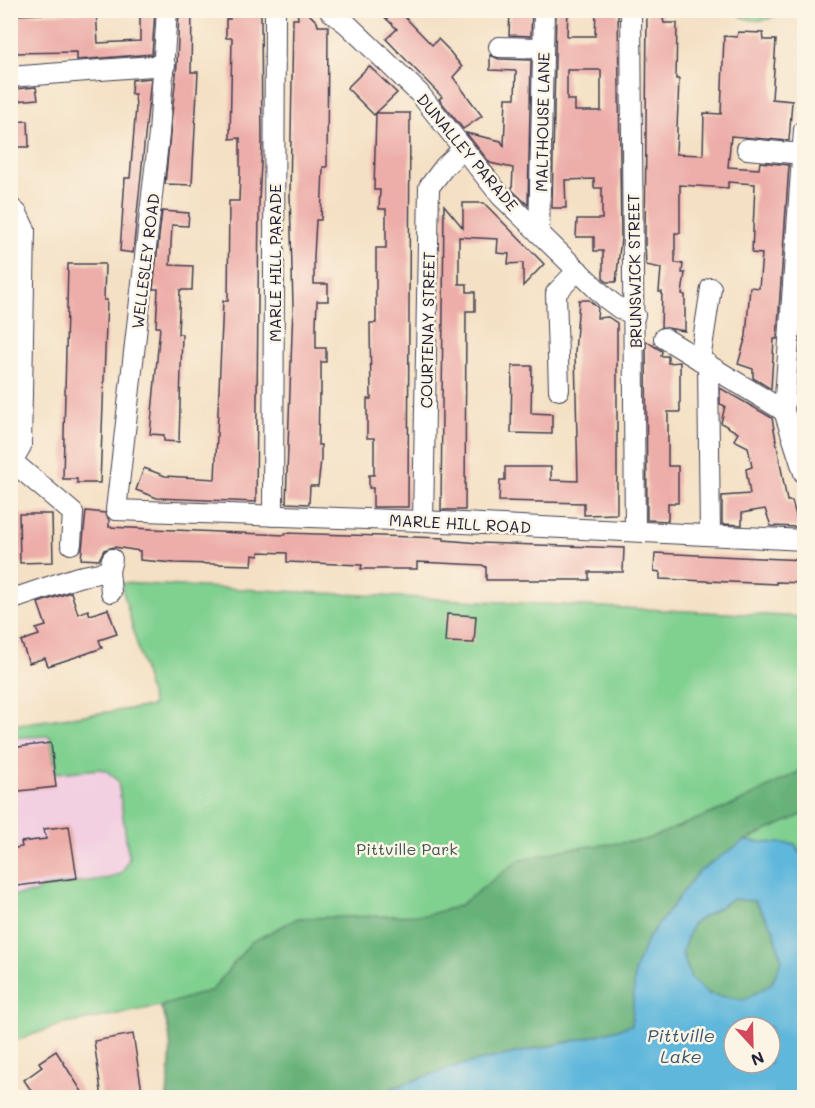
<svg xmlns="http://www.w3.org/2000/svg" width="815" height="1108" font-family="Mali,sans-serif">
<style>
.built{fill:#f2d0e2}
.green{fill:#80d090;stroke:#517966;stroke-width:1.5;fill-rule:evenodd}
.forest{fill:#68b27a;stroke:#456a5a;stroke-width:1.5}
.water{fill:#5fb7dc;stroke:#406c8c;stroke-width:1.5;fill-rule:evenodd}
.building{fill:#edada9;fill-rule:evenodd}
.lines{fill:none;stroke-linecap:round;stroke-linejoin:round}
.minor-casing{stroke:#423e50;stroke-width:22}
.minor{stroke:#fff;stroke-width:20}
.labels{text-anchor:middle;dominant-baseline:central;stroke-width:5;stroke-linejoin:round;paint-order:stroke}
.street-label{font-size:16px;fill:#22223b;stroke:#fcf5e5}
.park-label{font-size:16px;fill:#3e5654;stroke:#fcf5e5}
.water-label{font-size:18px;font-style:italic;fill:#375673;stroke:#fcf5e5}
</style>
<rect width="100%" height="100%" fill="#fcf5e5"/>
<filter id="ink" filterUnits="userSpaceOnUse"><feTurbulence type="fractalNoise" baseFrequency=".0167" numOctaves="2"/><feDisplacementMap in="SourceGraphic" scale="12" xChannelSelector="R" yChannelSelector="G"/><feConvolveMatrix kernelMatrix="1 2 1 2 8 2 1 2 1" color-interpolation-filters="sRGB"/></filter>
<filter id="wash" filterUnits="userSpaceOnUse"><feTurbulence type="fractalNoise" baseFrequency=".008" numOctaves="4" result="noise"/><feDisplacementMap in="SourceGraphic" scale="24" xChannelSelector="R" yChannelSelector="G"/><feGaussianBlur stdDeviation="1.35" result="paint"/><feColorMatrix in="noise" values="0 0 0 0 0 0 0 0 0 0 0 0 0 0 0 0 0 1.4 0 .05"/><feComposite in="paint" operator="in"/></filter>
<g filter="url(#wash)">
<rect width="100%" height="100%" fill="#f4e0c4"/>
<polygon class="built" points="153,706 161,1006 60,1025 11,1042 10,725"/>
<g class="green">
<path d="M733,11H779C769,25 745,22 733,11Z"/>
<polygon points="11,207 22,221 11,465"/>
<path d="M121,583L804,617V1097H167C170,1061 176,1041 160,1006L60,1025L11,1042L10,896L35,893L41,888L110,878L122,873L129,859L118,781L107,771L100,769L56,773L50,736L10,738L11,725L153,706ZM734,1027H770V1063H734Z"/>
</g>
<g class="forest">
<path d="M804,769V814L744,841L634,1011L632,1025L587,1038L455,1066L368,1097L167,1098C170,1061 176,1041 161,1006L212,990L251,942L298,918L427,915L459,906L518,861L567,849L645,840L735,804Z"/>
<polygon points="732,899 755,901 774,930 782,961 771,984 744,1000 708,994 691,978 682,953 692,924"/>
</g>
<path class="water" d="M744,841L795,844L804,859V1097H368L455,1066L587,1038L632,1025L635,969L648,938L698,872ZM732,899L755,901L774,930L782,961L771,984L744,1000L708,994L691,978L682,953L692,924ZM734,1027H770V1063H734Z"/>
<g id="blocks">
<g class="building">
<polygon points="80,10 96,10 98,43 140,41 140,12 155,11 152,54 77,60 77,52 10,53 10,15 81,13"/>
<polygon points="179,10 192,10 191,72 198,72 192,185 165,184 177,65"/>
<polygon points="230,10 261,10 262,146 259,201 256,502 157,498 136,490 144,468 165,476 215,479 223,301 228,301 229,201 239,201 240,173 240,138 230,139 232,38 226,38 226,19 230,19"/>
<polygon points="297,10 305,10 317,22 318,26 328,26 327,167 323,167 321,220 316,220 314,256 314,284 328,284 328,301 317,301 316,324 316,348 326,348 326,362 321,362 321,395 319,395 318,445 321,445 321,460 318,486 310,486 309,504 286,503 293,306 290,195 293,19 298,19"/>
<polygon points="377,10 398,10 432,45 438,39 447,48 462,67 453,77 482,116 463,129 439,99 442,97 386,39 397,29"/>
<polygon points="510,10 532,10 531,36 509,35"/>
<path d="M556,10H568L567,36H595L596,10H618L621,238L616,282H607L603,278V251H594V237H576L577,219H602V188H594V179L565,180L566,208H552ZM567,70H601V111H575V100H567Z"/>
<polygon points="647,10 661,10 664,23 677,23 676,79 679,79 676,154 703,155 704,113 721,114 724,36 737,37 738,32 763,33 764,40 776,40 772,99 792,101 789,141 731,136 728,167 759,169 760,162 789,165 777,339 774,339 771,389 753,378 753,369 738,364 746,336 750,287 759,288 762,254 752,253 755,184 728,182 728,188 680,185 680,233 675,233 675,263 683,264 682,273 685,273 682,294 685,295 685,331 661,327 662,292 659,292 661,268 646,265 645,242"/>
<polygon points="490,55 499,59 531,60 528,205 512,190 513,168 490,163 466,133 501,141 504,146 506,98 515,98 516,71 490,70"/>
<polygon points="369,66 397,93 376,113 410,113 408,507 373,507 373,488 369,488 369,475 374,475 374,438 367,438 367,399 371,399 370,323 376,323 376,248 386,248 386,209 379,209 380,190 374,190 376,113 374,115 347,88"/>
<polygon points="151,78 133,253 120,251 125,178 130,178 136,107 135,94 131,94 132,80"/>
<polygon points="36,87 38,99 17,101 16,89"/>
<polygon points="28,121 29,147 10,147 10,122"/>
<polygon points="463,203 484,203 544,264 523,286 523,263 508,264 509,254 497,253 498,239 459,237 459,284 467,284 467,292 475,292 475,311 466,311 465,510 441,510 444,205 463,228"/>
<polygon points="162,211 189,213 188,226 172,225 170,265 193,266 192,290 180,290 178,334 182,334 179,442 164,441 164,435 150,434 160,327 156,327 158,289 153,289"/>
<polygon points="68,264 105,264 104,300 107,300 100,483 77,483 77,479 63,479"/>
<polygon points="804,292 804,341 801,341"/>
<polygon points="579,300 589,300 598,308 597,318 608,317 617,323 617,514 584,515 584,503 499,501 500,480 505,480 505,467 551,467 551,480 578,481 575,353"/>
<polygon points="646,341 662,351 661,356 668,356 668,363 680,362 680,412 668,412 668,466 678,466 678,503 668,503 668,521 647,520"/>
<polygon points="512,366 532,366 531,413 552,414 552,434 511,433"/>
<polygon points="720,388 772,418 787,501 792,501 799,527 771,526 765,509 742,513 742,525 722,524 722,496 750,494 746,469 752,467 748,447 734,440 738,433 721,423 725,406 720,404"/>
<polygon points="86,511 105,513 109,520 109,527 285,535 285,533 444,538 444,540 479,543 624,548 623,572 589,572 589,580 486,580 486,567 482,565 417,562 417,569 361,569 362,565 287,562 287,553 259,552 259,556 253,555 252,565 175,563 140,560 140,551 114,547 104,550 99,560 81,559"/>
<polygon points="19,514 52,514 53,562 20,563"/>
<polygon points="655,553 804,560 804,583 776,582 776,584 660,579 660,572 654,571"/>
<polygon points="71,592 78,614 88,610 90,615 108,609 117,634 99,640 102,648 85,654 48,666 45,658 29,663 21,641 39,635 36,629 46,626 38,603"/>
<polygon points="447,614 476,616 474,643 445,642"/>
<polygon points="51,743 56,787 10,792 10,748"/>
<polygon points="69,826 77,878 10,887 10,849 22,847 21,842 46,839 44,829"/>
<polygon points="133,1034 143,1098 102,1098 94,1041"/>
<polygon points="56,1051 86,1098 36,1098 24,1080 42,1067 39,1062"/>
</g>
</g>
</g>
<g filter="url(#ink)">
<use href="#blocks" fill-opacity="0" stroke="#423e50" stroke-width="1.5"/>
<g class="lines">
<defs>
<g id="minor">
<polyline points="167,10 159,134 116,510 423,521 804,540"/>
<polyline points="329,10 347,24 419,93 501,196 607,299 619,308 635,315"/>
<polyline points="631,10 635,531"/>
<polyline points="499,47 543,48"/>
<polyline points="10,77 165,65"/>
<polyline points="804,130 784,411 804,473"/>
<polyline points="747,149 803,154"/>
<polyline points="10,207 17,213 25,230 21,446 10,465"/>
<polyline points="539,233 544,10"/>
<polyline points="664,338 784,411"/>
<polyline points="700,360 711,288"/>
<polyline points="708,364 710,535"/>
<polyline points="559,390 556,293 578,270"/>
<polyline points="14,463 73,513 71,544"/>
<polyline points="273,516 275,10"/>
<polyline points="423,521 429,187 445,166 462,150"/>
<polyline points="111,592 109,571 112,559"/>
<polyline points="10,600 78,577 109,571"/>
</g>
</defs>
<use href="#minor" class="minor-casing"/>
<use href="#minor" class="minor"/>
</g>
</g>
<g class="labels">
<g class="street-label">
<text transform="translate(542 122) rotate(-89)">MALTHOUSE LANE</text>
<text transform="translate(468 152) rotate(50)">DUNALLEY PARADE</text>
<text transform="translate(145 261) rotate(-83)">WELLESLEY ROAD</text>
<text transform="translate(274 263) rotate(-90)">MARLE HILL PARADE</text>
<text transform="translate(634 271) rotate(-91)">BRUNSWICK STREET</text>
<text transform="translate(427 330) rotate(-89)">COURTENAY STREET</text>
<text transform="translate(460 523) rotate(3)">MARLE HILL ROAD</text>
</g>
<g class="park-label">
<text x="407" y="848">Pittville Park</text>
</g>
<g class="water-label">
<text x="681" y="1035">Pittville<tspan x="681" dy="21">Lake</tspan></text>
</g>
</g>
<rect width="815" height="1108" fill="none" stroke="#fcf5e5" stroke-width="36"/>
<g transform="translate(752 1045) rotate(158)"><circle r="28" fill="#fcf5e5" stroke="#a5a1a1" stroke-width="1.5"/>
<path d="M0-4.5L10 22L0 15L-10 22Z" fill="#d1495b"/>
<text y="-9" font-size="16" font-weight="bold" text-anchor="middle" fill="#22223b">N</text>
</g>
</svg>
